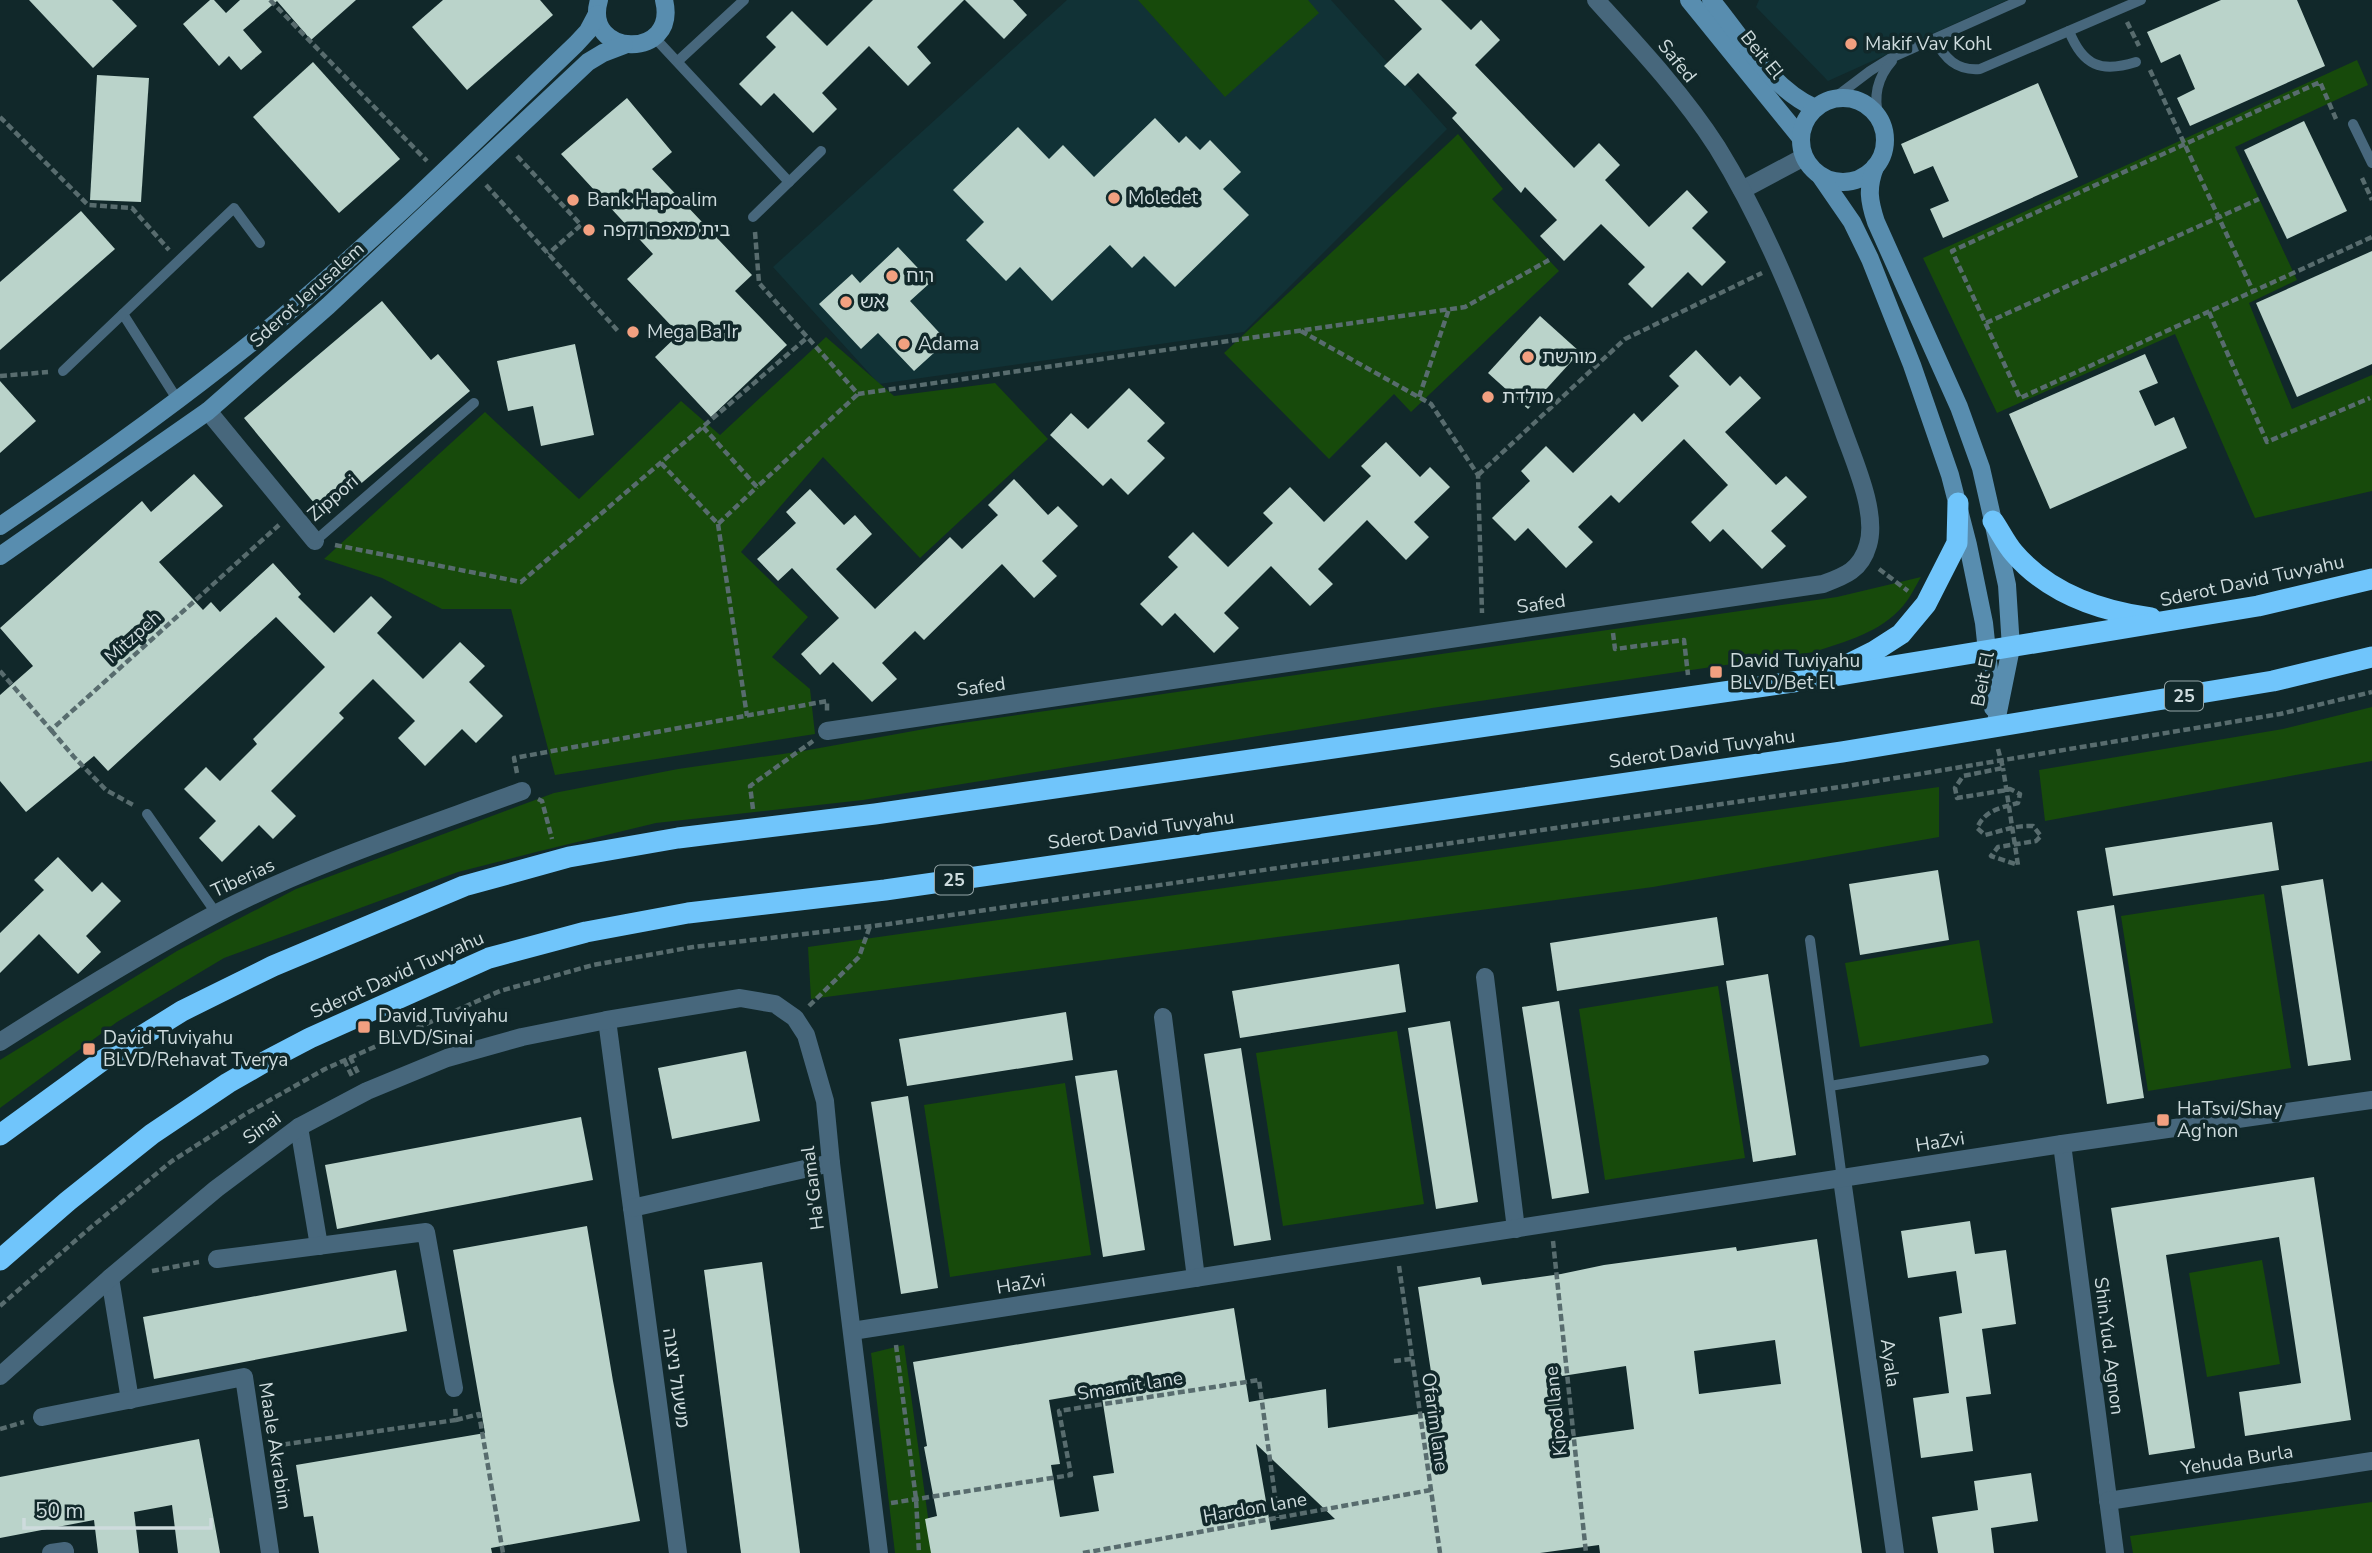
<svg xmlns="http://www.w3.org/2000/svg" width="2372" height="1553" font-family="'Nunito Sans','Noto Sans Hebrew',sans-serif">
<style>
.built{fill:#113236}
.green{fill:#174a0b}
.building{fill:#bad3ca;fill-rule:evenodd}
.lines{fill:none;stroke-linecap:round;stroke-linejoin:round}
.path{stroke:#586c6e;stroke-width:4.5;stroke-dasharray:7 3.5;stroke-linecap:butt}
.lane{stroke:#47677c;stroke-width:10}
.street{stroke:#47677c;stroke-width:18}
.secondary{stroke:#588daf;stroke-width:18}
.highway{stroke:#70c5fb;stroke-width:21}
.poi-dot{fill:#f2a080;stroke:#11282a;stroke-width:2.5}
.labels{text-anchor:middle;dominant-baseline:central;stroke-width:7;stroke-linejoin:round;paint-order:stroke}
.shield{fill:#11282a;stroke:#95a5a7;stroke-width:2}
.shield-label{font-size:18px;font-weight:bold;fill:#cedbdd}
.poi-label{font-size:19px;fill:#cedbdd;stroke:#11282a;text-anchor:start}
.street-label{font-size:19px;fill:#cedbdd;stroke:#11282a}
</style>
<rect width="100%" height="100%" fill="#11282a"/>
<g class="built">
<polygon points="1067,0 1331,0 1447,129 1244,332 879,384 773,267"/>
<polygon points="1759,0 2007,0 1828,81 1756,7"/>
</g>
<g class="green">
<polygon points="1138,0 1308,0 1319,13 1225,97"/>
<polygon points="2357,60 2368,85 2235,147 2297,280 2249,303 2292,409 2372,375 2372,491 2255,518 2175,334 1997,413 1923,258"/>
<polygon points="1458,134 1503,189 1492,199 1559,271 1411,412 1394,394 1329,459 1224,353"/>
<polygon points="826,337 894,396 995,383 1048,439 920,558 823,457 741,552 808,617 772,657 810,689 815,734 555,775 511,609 442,609 382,578 324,559 485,412 579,499 681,401 720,435"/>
<path d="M1921,577C1915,587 1910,598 1903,606C1880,633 1846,641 1814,652L1432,708L863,800L656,823L540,851L458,872L224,958L117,1022L0,1108V1060L177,951L296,889L554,793L678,769L803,751L941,726L1837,597Z"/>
<polygon points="2372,707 2372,761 2045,821 2039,770 2283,729"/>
<polygon points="1939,787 1939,837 1653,887 811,999 808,947"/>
<polygon points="2264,894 2291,1068 2148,1091 2121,916"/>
<polygon points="1979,940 1993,1023 1860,1047 1845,963"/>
<polygon points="1718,986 1745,1158 1605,1180 1579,1009"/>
<polygon points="1397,1031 1424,1204 1283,1226 1256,1053"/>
<polygon points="1065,1083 1091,1255 950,1277 924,1105"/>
<polygon points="2262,1260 2280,1364 2207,1377 2189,1273"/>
<polygon points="904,1345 933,1553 895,1553 871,1353"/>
<polygon points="2372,1502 2372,1553 2133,1553 2130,1536"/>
</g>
<g class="building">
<polygon points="29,0 112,0 137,26 93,68"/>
<polygon points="210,0 214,0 226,13 240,0 356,0 311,40 277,1 243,30 262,52 241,70 229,56 219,66 183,24"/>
<polygon points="443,0 540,0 553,15 467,90 412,27"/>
<polygon points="873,0 964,0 917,47 931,63 908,86 869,46 822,93 837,109 813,133 774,93 761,106 739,84 776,47 766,37 792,11 827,46"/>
<polygon points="965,0 1013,0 1027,15 1004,39"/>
<polygon points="1394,0 1441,0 1471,30 1481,20 1500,40 1475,65 1574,168 1599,143 1620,165 1605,180 1649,227 1687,190 1708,212 1692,228 1726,262 1702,286 1688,272 1652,308 1628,284 1645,267 1601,224 1564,261 1540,236 1557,220 1525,187 1521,193 1452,118 1457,113 1418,73 1405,86 1384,66 1422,29"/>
<polygon points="2221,0 2297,0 2325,66 2190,126 2177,98 2195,89 2180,54 2161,63 2147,32"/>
<polygon points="313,62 400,159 339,213 253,117"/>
<polygon points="97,75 149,78 141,202 90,200"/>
<polygon points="2038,83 2078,177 1943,238 1930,209 1949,201 1933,166 1914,174 1901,144"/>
<polygon points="627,98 672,152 652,169 752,275 735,291 787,345 711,417 655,357 679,334 627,279 653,254 561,154"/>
<polygon points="1155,118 1179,143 1186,136 1200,150 1210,140 1241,172 1223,189 1249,215 1175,287 1144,256 1132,268 1110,245 1052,301 1020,267 1006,281 966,240 984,222 953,190 1018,127 1049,159 1063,145 1094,177"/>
<polygon points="2304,121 2347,211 2287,239 2244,150"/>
<polygon points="81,211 115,249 0,350 0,282"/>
<polygon points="898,247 931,282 910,301 947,341 914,371 878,333 861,349 819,304 852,274 860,283"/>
<polygon points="2372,251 2372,364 2297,397 2256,303"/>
<polygon points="382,301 431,360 438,354 470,391 324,515 244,418"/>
<polygon points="1540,316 1580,352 1528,409 1488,373"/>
<polygon points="575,344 594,435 541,446 533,406 508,411 497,361"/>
<polygon points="1696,350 1730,386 1740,376 1761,398 1725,432 1776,485 1786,476 1807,497 1771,531 1786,546 1762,569 1723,529 1710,542 1691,522 1728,485 1684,439 1619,503 1611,495 1578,527 1593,542 1566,568 1528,528 1515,541 1492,518 1530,481 1521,471 1546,446 1573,473 1634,413 1642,422 1679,386 1669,376"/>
<polygon points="2145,354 2158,383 2139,391 2155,426 2174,417 2187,448 2050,509 2009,414"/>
<polygon points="0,381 36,421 0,453"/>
<polygon points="1129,388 1165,423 1147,441 1165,458 1128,495 1111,478 1103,486 1050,435 1071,413 1088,429"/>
<polygon points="1386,442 1420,477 1430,467 1450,487 1414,522 1429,537 1406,560 1367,520 1318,569 1333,584 1310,606 1271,566 1224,613 1239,628 1214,653 1175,613 1162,626 1140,604 1178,567 1168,557 1193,532 1228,567 1273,523 1263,513 1290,487 1324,522 1371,476 1361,466"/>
<polygon points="194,474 223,506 159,562 203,610 211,602 220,612 273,563 301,594 298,597 334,633 371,596 392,617 377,633 423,679 460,642 485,666 469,682 503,716 476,743 462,729 425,766 398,738 415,721 373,679 339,713 344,718 271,791 296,816 273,839 259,825 222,862 199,838 216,821 184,789 206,767 220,781 257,744 253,739 325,667 276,617 108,771 94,756 26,812 0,781 0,695 33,666 0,628 142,501 151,512"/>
<polygon points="1014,479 1048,515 1058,506 1078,526 1042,561 1057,576 1034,598 1002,564 924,640 915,631 882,663 897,679 872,702 833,662 820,675 801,654 839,618 792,568 778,581 757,559 796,523 786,512 810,489 844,525 855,515 872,534 836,569 875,609 950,537 962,549 998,515 988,505"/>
<polygon points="2272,822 2279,870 2113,896 2105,848"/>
<polygon points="58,857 92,892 102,882 121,901 86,936 101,952 78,974 39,934 0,973 0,933 44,890 34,880"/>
<polygon points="1938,870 1949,940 1860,955 1849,884"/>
<polygon points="2323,879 2351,1060 2308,1066 2281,886"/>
<polygon points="2114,905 2144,1098 2107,1104 2077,911"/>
<polygon points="1717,917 1724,965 1557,991 1550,943"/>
<polygon points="1399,964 1406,1012 1240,1038 1232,991"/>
<polygon points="1768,974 1796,1155 1753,1162 1726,981"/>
<polygon points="1559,1001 1589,1193 1552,1199 1522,1007"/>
<polygon points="1066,1012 1073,1060 907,1086 899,1039"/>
<polygon points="1450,1021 1478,1202 1436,1209 1408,1028"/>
<polygon points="1241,1048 1271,1240 1234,1246 1204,1054"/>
<polygon points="746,1051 760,1121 672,1139 658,1068"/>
<polygon points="1117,1070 1145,1250 1103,1257 1075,1076"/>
<polygon points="908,1096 938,1288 901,1294 871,1102"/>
<polygon points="581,1117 593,1180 337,1229 325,1165"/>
<polygon points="2314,1177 2351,1420 2245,1436 2239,1392 2301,1383 2279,1237 2166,1255 2195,1448 2149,1455 2111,1208"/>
<polygon points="1970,1221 1975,1254 2006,1250 2016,1324 1982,1329 1991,1394 1966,1397 1973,1451 1921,1458 1913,1398 1949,1393 1939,1317 1962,1313 1956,1271 1908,1278 1901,1231"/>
<polygon points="587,1226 613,1381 640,1521 491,1548 492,1553 319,1553 313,1516 304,1517 296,1465 485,1433 453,1250"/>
<path d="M1817,1239L1862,1553H1600L1599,1545L1540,1553H931L925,1519L937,1516L924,1447L927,1446L913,1362L1234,1308L1249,1402L1326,1389L1328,1428L1437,1411L1418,1287L1480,1277L1482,1285L1561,1274L1604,1265L1736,1247L1737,1251ZM1775,1340L1781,1384L1699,1394L1694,1351ZM1626,1366L1634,1429L1564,1439L1556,1377ZM1101,1391L1114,1473L1093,1476L1099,1511L1060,1517L1051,1465L1060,1464L1049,1400ZM1256,1444L1335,1519L1271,1530Z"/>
<polygon points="762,1262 800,1553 741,1553 704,1270"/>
<polygon points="396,1270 407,1331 154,1379 143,1317"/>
<polygon points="199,1439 220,1553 178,1553 172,1505 134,1512 139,1553 98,1553 94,1520 0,1538 0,1477"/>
<polygon points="2031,1473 2038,1521 1991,1528 1994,1553 1938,1553 1932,1517 1978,1510 1974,1481"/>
</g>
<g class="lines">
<g class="path">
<polyline points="270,0 427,161"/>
<polyline points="2127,22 2139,46"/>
<polyline points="2150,70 2253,291"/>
<polyline points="0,117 88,205 132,208 169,250"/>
<polyline points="2336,119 2320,82 1952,251 2020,398 2372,237"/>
<polyline points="517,156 581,225 548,254"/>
<polyline points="2362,178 2372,200"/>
<polyline points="486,185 618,331"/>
<polyline points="755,232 759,283 858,394 1465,307 1549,260"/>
<polyline points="2209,312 2267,442 2370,398"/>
<polyline points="1986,323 2259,199"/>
<polyline points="1301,331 1431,404 1478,475 1482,613"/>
<polyline points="0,376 48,372"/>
<polyline points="1419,397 1449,309"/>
<polyline points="703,427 757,487 858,394"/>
<polyline points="661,463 718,524 757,487"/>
<polyline points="1478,475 1625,339 1762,273"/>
<polyline points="718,524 747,716"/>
<polyline points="335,545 521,582 808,337"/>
<polyline points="1879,569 1908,591"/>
<polyline points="1613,633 1615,649 1684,640 1688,675"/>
<polyline points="0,671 51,730 279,525"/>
<polyline points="51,730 74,757 106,790 135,806"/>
<path d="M1998,749L2003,768L1963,776L1955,788L1957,798L2007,790L2010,789L2020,794L2018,803C2000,808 1985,810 1977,828L1985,835C2001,831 2016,825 2033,826L2041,836L2036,841L1998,847L1991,856L2018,865C2013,833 2008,800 2003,768"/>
<polyline points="517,773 514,758 827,701 827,712"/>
<polyline points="538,799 542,801 552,839"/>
<polyline points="753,809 750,786 813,741"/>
<polyline points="809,1006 859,957 870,926"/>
<polyline points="350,1057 359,1075"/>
<polyline points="344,1060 352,1076 350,1077"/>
<polyline points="1553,1241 1586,1553"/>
<polyline points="1399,1266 1440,1553"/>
<polyline points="152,1271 199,1262"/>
<polyline points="0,1306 90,1228 172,1161 247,1113 325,1069 500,991 593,965 693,947 889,924 1847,786 2280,714 2372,692"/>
<polyline points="896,1345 916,1499 919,1553"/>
<polyline points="1394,1361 1412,1359"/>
<polyline points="456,1420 479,1414 503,1553"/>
<polyline points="0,1429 24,1422"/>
<polyline points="273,1446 456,1420 455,1406"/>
<polyline points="891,1503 1071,1475 1059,1411 1259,1380 1278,1518"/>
<polyline points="1083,1553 1431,1490"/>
</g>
<g class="lane">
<path d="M2069,31C2083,66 2101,73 2136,62"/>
<polyline points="654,37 789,182"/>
<path d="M1934,39C1945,58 1956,71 1980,69L2141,0"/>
<polyline points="678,61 744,0"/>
<polyline points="1833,99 1870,71 1891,58 2021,0"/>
<path d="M1879,118C1873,97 1877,78 1892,61"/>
<polyline points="2353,124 2372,163"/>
<polyline points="753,217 821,151"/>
<polyline points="123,314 177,399"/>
<polyline points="63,371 234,208 260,243"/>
<polyline points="315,541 474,403"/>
<polyline points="147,814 216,913"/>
<polyline points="1810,940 1842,1179"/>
<polyline points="1830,1086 1984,1060"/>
</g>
<g class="street">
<polyline points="1742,190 1804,157"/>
<polyline points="208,411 315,541"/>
<path d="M827,731L1823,584C1845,576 1861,570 1868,545C1878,512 1853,459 1842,427C1807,332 1771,234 1717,147C1683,94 1638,46 1596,0"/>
<polyline points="1485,977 1516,1229"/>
<polyline points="1163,1017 1196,1278"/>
<polyline points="607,1020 678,1553"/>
<path d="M0,1042C70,997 142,953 215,914C313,863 419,829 522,791"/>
<polyline points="299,1127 319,1246"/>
<polyline points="2062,1144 2115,1553"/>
<polyline points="1842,1179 1895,1553"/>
<polyline points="632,1208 831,1163"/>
<polyline points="217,1259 426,1232 454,1388"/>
<polyline points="110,1278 130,1400"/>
<polyline points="852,1331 2062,1144 2372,1100"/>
<polyline points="0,1376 110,1278 216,1189 299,1127 367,1091 447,1058 522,1037 607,1020 740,998 775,1004 795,1018 806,1035 825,1101 831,1163 879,1553"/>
<polyline points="42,1417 244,1377 270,1553"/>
<polyline points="2108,1501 2372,1461"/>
<polyline points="51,1553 65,1551 65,1553"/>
</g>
<g class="secondary">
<path d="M599,0C582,57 679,61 664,0"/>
<polyline points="1689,0 1801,138"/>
<path d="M1711,0C1743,38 1769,87 1815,108"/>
<circle cx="1843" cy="140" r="42"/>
<path d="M1875,167C1867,188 1869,201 1876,222L1959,407L1981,468L1993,521L2007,585L2011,648L1995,727"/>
<polyline points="1821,177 1852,222 1870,259 1912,365 1950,475 1968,545 1984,623 1993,708"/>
<path d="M0,526C89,466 177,403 261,335C371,245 473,143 576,44L588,31L597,14"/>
<polyline points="0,556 208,411 328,306 588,62 603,53 624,45"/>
</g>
<g class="highway">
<path d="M1993,521C2000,531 2006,544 2014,553C2049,594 2100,611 2151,618"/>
<polyline points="1843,667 1873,652 1901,634 1926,604 1957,543 1958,503"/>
<polyline points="0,1135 103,1060 182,1011 273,966 464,886 569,857 678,838 875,814 1821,678 2258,606 2372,579"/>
<polyline points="0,1260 68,1201 152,1134 228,1083 268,1060 310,1038 489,958 586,932 688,913 885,890 1842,752 2273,681 2372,657"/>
</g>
</g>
<g class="poi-dot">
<circle cx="1851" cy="44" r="7"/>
<circle cx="1114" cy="198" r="7"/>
<circle cx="573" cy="200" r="7"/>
<circle cx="589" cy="230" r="7"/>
<circle cx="892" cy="276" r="7"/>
<circle cx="846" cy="302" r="7"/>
<circle cx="633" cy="332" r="7"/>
<circle cx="904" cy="344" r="7"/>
<circle cx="1528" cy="357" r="7"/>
<circle cx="1488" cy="397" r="7"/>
<rect x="1709" y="665" width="14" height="14" rx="3.5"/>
<rect x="357" y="1020" width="14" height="14" rx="3.5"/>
<rect x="82" y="1042" width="14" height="14" rx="3.5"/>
<rect x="2156" y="1113" width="14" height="14" rx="3.5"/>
</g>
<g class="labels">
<g class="shield">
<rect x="2165" y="681.5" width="38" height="29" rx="5"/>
<rect x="935" y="865.5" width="38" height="29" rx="5"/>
</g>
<g class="shield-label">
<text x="2184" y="696">25</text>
<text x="954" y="880">25</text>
</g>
<g class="poi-label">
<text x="1865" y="44">Makif Vav Kohl</text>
<text x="1128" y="198">Moledet</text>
<text x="587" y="200">Bank Hapoalim</text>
<text x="603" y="230">בית מאפה וקפה</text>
<text x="906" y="276">רוח</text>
<text x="860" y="302">אש</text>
<text x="647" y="332">Mega Ba'Ir</text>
<text x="918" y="344">Adama</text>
<text x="1542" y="357">מורשת</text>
<text x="1502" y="397">מולדת</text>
<text x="1730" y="661">David Tuviyahu<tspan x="1730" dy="22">BLVD/Bet El</tspan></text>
<text x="378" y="1016">David Tuviyahu<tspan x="378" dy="22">BLVD/Sinai</tspan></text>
<text x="103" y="1038">David Tuviyahu<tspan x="103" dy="22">BLVD/Rehavat Tverya</tspan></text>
<text x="2177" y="1109">HaTsvi/Shay<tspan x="2177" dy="22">Ag'non</tspan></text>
</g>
<g class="street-label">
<text transform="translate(1762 55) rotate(51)">Beit El</text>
<text transform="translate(1677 61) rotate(51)">Safed</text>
<text transform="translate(307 295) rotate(-42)">Sderot Jerusalem</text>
<text transform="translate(333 498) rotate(-41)">Zippori</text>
<text transform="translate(2252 581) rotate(-12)">Sderot David Tuvyahu</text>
<text transform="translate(1541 604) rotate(-8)">Safed</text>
<text transform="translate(133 637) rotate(-42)">Mitzpeh</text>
<text transform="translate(1983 679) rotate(-79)">Beit El</text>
<text transform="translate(981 687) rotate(-8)">Safed</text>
<text transform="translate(1702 749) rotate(-8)">Sderot David Tuvyahu</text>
<text transform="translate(1141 830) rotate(-8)">Sderot David Tuvyahu</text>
<text transform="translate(243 878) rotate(-25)">Tiberias</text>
<text transform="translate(397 975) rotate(-24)">Sderot David Tuvyahu</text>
<text transform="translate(262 1128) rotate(-36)">Sinai</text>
<text transform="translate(1940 1142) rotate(-9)">HaZvi</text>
<text transform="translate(813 1188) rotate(-97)">Ha'Gamal</text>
<text transform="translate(1021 1284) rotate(-9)">HaZvi</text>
<text transform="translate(2109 1346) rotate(83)">Shin.Yud. Agnon</text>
<text transform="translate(1890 1363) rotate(82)">Ayala</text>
<text transform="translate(676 1378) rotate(82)">משעול ניצנה</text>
<text transform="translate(1130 1386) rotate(-9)">Smamit lane</text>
<text transform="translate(1556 1411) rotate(-96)">Kipod lane</text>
<text transform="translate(1435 1422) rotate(82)">Ofarim lane</text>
<text transform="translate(275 1446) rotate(81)">Maale Akrabim</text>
<text transform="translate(2237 1460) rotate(-9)">Yehuda Burla</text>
<text transform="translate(1255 1508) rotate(-10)">Hardon lane</text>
</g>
</g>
<path d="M24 1518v10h187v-10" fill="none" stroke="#cedbdd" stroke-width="3.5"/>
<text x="35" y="1518" font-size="21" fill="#cedbdd" stroke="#11282a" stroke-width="5" paint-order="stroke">50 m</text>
</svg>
